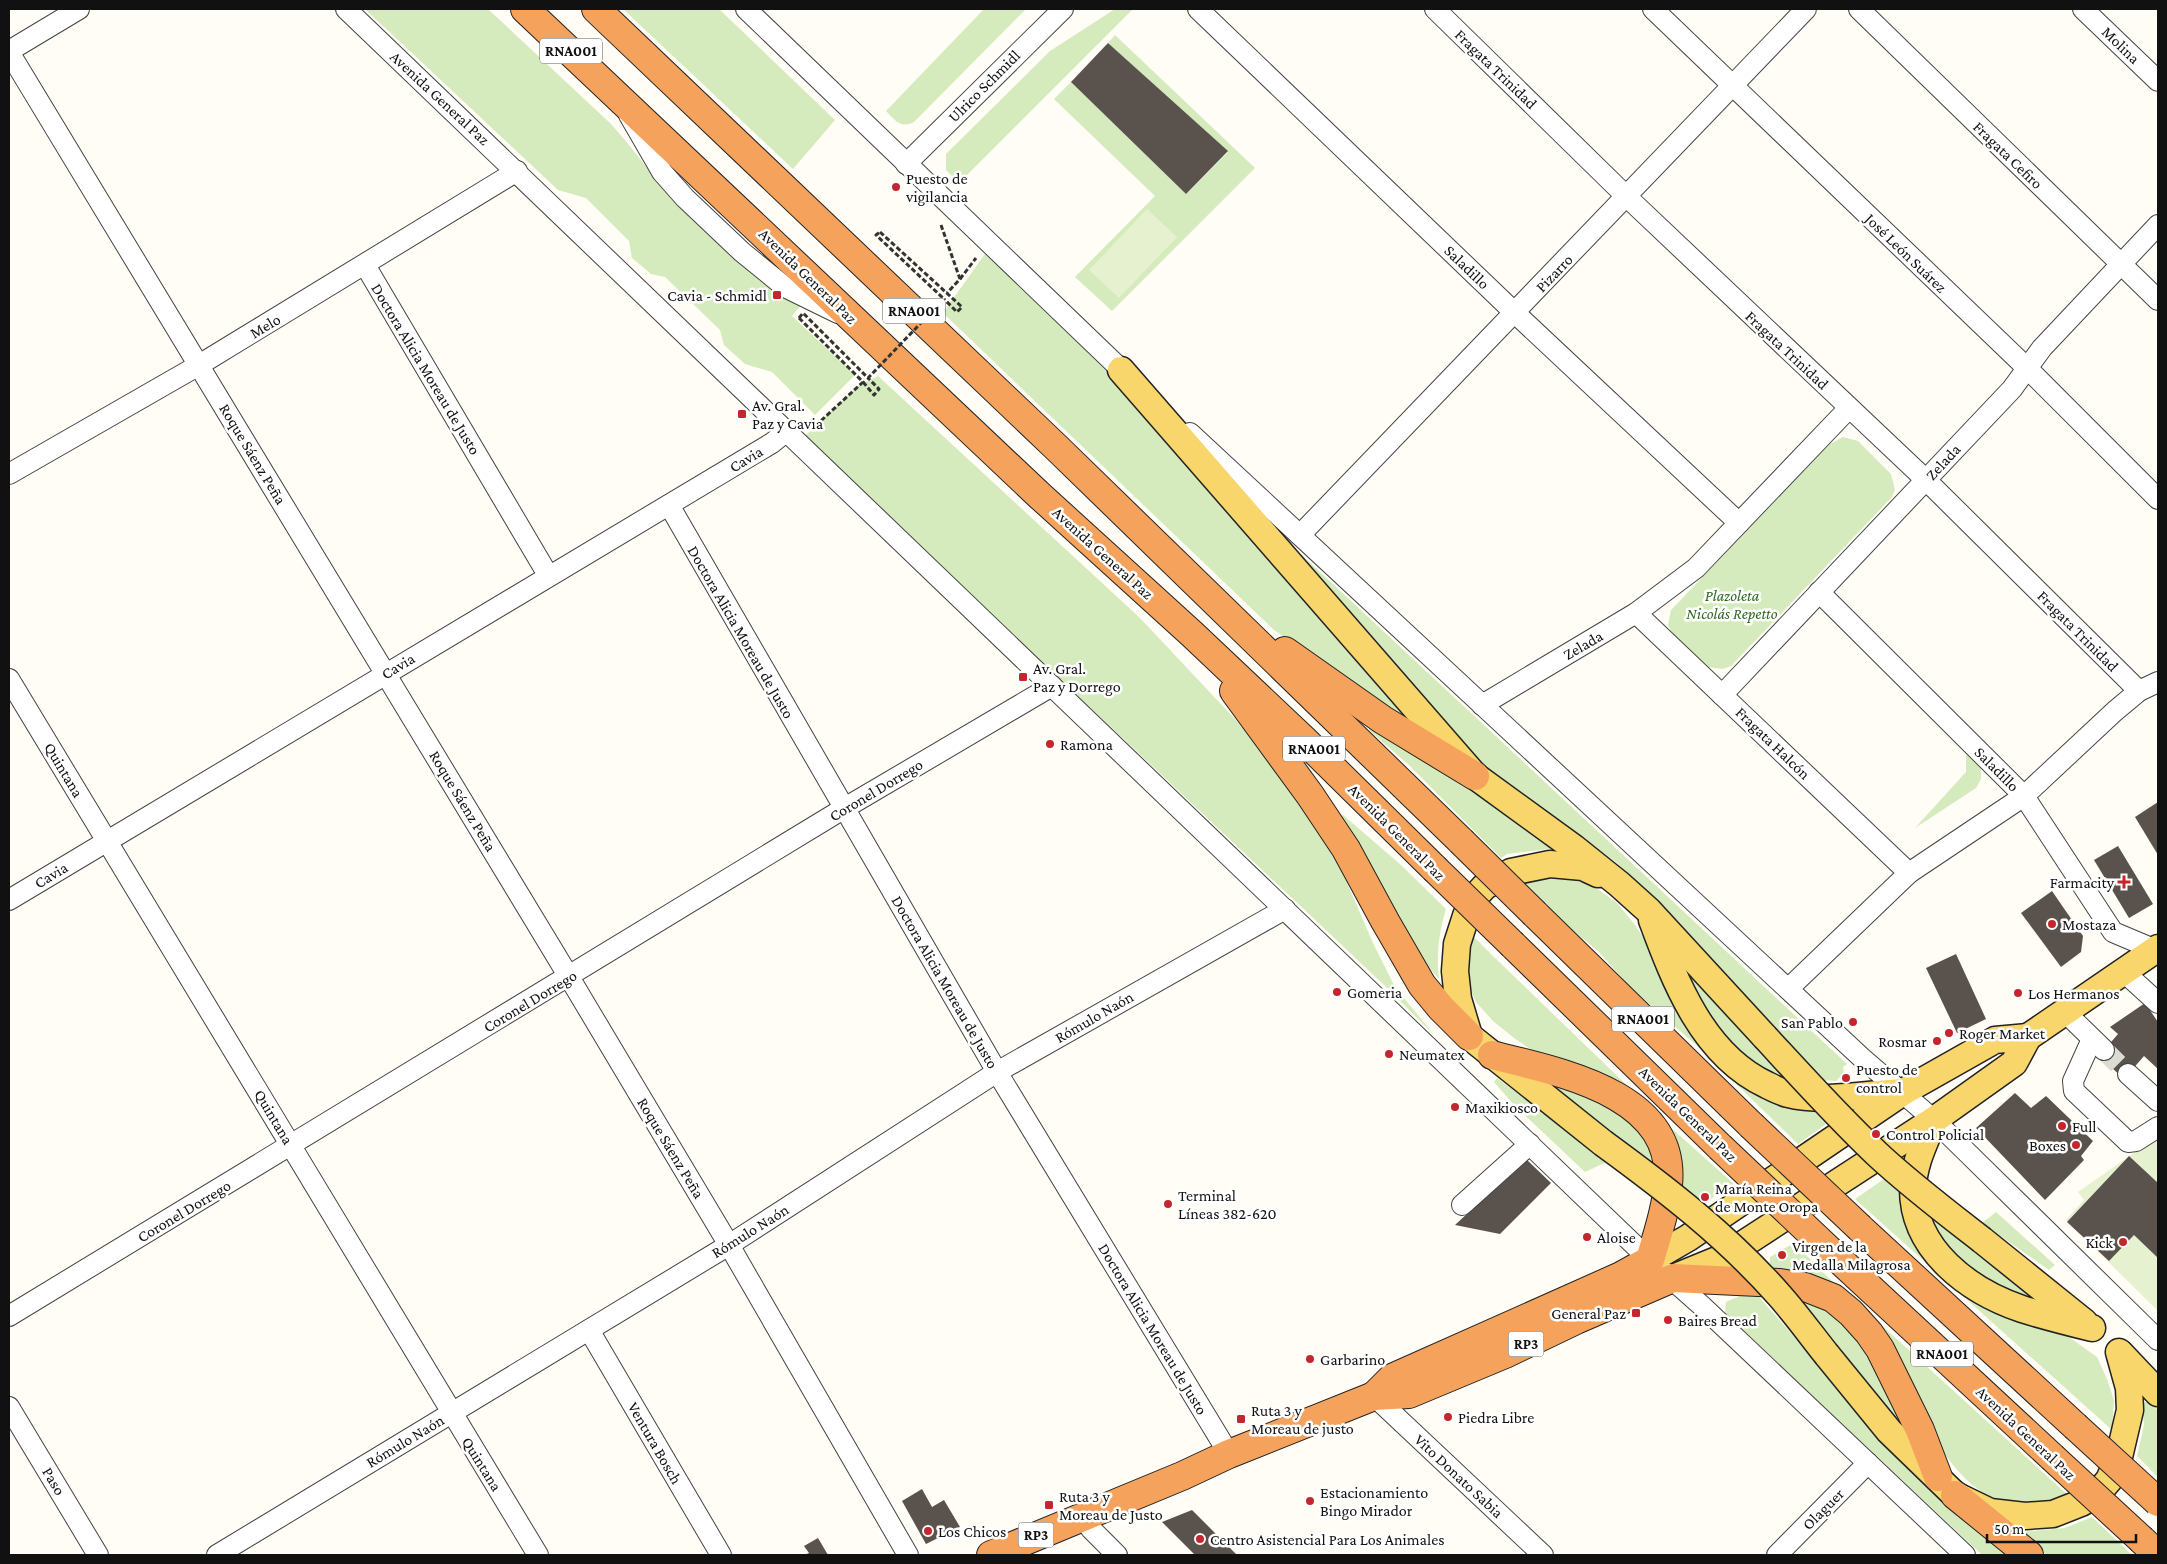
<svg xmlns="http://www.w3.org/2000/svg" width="2167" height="1564" font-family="'Crimson Pro',serif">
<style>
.green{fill:#d5ebbd}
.pitch{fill:#e6f2cf}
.building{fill:#5a524d}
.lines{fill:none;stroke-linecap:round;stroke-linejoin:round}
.minor-tunnel{stroke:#dbdad3;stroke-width:20;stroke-dasharray:20 10;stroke-linecap:butt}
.minor-casing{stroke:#444;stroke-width:22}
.major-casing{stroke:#222;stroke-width:29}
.highway-casing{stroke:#222;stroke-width:30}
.path{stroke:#333;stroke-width:3;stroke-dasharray:5 2.5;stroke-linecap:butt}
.minor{stroke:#fff;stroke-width:20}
.major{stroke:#f9d66b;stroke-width:26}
.highway{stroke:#f5a25d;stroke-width:28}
.major-bridge-casing{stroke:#222;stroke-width:29;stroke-linecap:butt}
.highway-bridge-casing{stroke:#222;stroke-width:30;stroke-linecap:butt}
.path-bridge{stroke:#333;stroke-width:3;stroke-dasharray:5 2.5;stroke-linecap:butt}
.major-bridge{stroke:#f9d66b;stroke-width:26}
.highway-bridge{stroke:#f5a25d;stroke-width:28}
.poi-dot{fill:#c4262e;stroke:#fff;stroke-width:2}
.labels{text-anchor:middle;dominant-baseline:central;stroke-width:5;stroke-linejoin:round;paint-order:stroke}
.shield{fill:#fff;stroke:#585858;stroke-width:1}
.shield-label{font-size:15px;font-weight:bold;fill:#111}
.street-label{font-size:16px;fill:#111;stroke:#fff}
.poi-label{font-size:16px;fill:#111;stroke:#fff;text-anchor:start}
.park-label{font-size:16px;font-style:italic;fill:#2f6b1f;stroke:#fff}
</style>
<rect width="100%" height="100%" fill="#fffdf5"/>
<g class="green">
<polygon points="365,9 488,9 610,123 625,140 655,178 740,262 773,291 801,305 792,316 855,375 815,415 772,372 745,364 724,345 720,330 665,277 651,274 632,258 629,241 586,198 558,190"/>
<polygon points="623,9 719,9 835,120 793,169"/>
<path d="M984,9H1026L914,122C900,129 895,120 886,111Z"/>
<polygon points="1115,9 1133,9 959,183 946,170 946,154 1050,51"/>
<polygon points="1115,35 1255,168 1112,311 1075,277 1155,196 1054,99 1071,82 1186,194 1228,152 1108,43"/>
<polygon points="987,251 1117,376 1434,742 1274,630 943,313"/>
<polygon points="878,376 1140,618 1235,719 1298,795 1344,876 1373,943 1395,987 1435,1036 1383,984 804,437 859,385"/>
<polygon points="1843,437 1858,441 1891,474 1895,490 1892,497 1731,666 1723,669 1706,667 1673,635 1668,625 1671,610 1830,444"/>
<polygon points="1276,531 1847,1064 1843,1067 1844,1073 1836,1081 1819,1080 1677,920 1616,862 1496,776 1457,743"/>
<polygon points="1371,724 1414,749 1554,844 1549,849 1507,854 1501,858 1409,765 1369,730"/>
<polygon points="1966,753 1981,768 1981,779 1976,788 1915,828 1966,772"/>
<path d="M1343,815L1401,865L1446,909C1439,931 1436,956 1439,979L1418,955L1338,818Z"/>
<polygon points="1544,874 1569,877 1592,885 1617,903 1635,925 1651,949 1677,1007 1812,1109 1826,1124 1798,1144 1695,1044 1631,988 1598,951 1572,930 1521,878"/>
<polygon points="1471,934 1493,956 1638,1096 1594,1070 1538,1054 1514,1038 1493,1021 1476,1002 1465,977"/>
<polygon points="1680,958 1788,1083 1735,1054 1703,1010"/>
<polygon points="1537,1072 1608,1099 1645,1134 1658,1168 1603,1128"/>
<polygon points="1497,1078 1588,1146 1611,1160 1585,1172 1513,1104 1494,1082"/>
<polygon points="1652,1111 1734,1184 1702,1204 1679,1184"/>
<polygon points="1884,1179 1903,1196 1919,1248 2059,1330 2097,1357 2107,1379 2114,1400 2112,1430 1855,1199"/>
<polygon points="1996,1212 2055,1265 2049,1270 1982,1223"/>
<polygon points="1935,1220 1987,1257 2041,1300 2038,1303 1989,1285 1963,1265 1935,1232"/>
<polygon points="1794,1243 1844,1293 1823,1280 1798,1270 1770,1268 1770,1257"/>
<path d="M1791,1294C1819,1299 1847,1320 1864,1343C1878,1362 1892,1395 1904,1418L1899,1421Z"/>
<polygon points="1742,1295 1759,1297 1813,1358 2011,1555 1982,1555 1725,1313 1726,1302"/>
<path d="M1866,1311L2071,1498C2051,1501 2026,1509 2006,1503C1955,1488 1931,1432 1908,1388C1894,1363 1880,1337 1866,1311Z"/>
<polygon points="2150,1400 2158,1411 2158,1477 2137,1456 2144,1425 2142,1404"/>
<polygon points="2092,1517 2132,1555 2047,1555 2020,1537 2022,1532 2065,1528"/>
</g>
<g class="pitch">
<polygon points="1147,209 1177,237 1119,298 1089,270"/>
<polygon points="2158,1136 2158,1311 2066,1220 2084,1200 2078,1192"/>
</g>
<g class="building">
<polygon points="1108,43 1228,151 1186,194 1071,82"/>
<polygon points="2158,802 2158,855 2135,817"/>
<polygon points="2118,846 2153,904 2129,918 2094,860"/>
<polygon points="2052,891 2083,936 2081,952 2061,967 2021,913"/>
<polygon points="1956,954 1986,1019 1957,1033 1926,968"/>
<polygon points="2145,1003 2158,1022 2158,1069 2144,1056 2124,1079 2099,1056 2118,1034 2110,1027"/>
<polygon points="2015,1093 2031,1108 2046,1096 2093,1141 2081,1156 2084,1160 2045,1200 1976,1128"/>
<polygon points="2129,1156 2158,1183 2158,1258 2134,1235 2109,1261 2067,1222"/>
<polygon points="1526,1159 1551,1183 1500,1234 1455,1225"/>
<polygon points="922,1489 932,1507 944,1500 960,1527 926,1544 902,1501"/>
<polygon points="1192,1510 1237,1555 1195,1555 1162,1522"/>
<polygon points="818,1538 828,1555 804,1555 809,1553 804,1546"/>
</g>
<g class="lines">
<polyline class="minor-tunnel" points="2104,1050 2128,1074"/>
<defs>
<g id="minor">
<polyline points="346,9 1650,1260 1702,1306 1965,1555"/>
<polyline points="746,9 1132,380"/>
<polyline points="1198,9 1515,313 1739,523"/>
<polyline points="1435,9 1627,197 1926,480 2139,691"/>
<polyline points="1653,9 2027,368 2158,499"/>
<polyline points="1859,9 2158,300"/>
<polyline points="2083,9 2158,81"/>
<polyline points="9,51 79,9"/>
<polyline points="9,52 569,977 729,1245 908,1555"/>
<polyline points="629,115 662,172 685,198 742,252 785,287 838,313"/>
<polyline points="906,164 1063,9"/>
<polyline points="365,265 548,575"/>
<polyline points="1190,433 1862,1058 1934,1120 2158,1340"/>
<polyline points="9,474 199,365 517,171"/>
<polyline points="669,505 997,1072 1229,1454"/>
<polyline points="1300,535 1806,9"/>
<polyline points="1819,592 2024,796 2113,932 2158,951"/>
<polyline points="1636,613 1909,873"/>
<polyline points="9,679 538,1555"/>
<polyline points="1722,695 2012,389 2042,348 2158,225"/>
<polyline points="1482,705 1636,613 1696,568 1849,408"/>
<polyline points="9,900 772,443 787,431"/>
<polyline points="2124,972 2158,1003"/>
<polyline points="1788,989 1909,873 2024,796 2115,711 2139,691 2158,682"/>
<polyline points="2065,1012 2104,1050"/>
<polyline points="2092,1039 2073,1081 2074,1091 2128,1142 2136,1141 2158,1127"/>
<polyline points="2128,1074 2158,1101"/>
<polyline points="1462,1205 1530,1144"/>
<polyline points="9,1316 843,809 1052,686"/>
<polyline points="589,1330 721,1555"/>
<polyline points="1374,1396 1543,1555"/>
<polyline points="9,1407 98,1555"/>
<polyline points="1083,1517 1091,1529 1117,1555"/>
<polyline points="217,1555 729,1245 997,1072 1285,909"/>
<polyline points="1777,1555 1868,1463"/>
</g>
<g id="major">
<polyline points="1121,370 1475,776 1574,848 1619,884 1649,911 1765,1037"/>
<polyline points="1598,874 1583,867 1550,864 1511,872 1485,886 1473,899 1466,916 1457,944 1455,971 1458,999 1469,1036 1603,1143"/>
<path d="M1652,920C1675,982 1703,1055 1767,1085C1773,1088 1781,1092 1788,1094C1824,1103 1865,1094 1902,1092"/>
<path d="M1934,1120C1925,1142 1913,1165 1913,1189C1913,1250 1969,1291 2022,1309C2044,1316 2068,1322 2092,1328"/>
<polyline points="1982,1240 2084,1322"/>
<polyline points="1650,1260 1688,1238 1903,1092 1995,1040 2028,1037"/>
<polyline points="1673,1278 1722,1258 1934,1120 2014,1063 2028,1037 2158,948"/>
<polyline points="2121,1354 2158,1393"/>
<polyline points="1827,1355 1889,1431 1955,1495 1990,1512 2025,1516 2053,1514 2081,1503 2097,1494 2109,1480 2119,1457 2130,1410 2129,1388 2119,1352"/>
</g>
<g id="highway">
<polyline points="525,9 1039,495 1192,634 1304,740 1434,868"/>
<polyline points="596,9 1057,448 1461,841"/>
<polyline points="1285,651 1383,720 1475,776"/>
<polyline points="1234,691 1310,795 1346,849 1385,921 1422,985 1441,1008 1469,1036"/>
<polyline points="1535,914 1751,1125"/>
<polyline points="1513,945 1720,1147"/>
<polyline points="1860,1228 2075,1426"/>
<polyline points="1831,1252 2052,1457"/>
<path d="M1374,1396L1392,1378L1621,1276L1650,1260C1657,1235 1666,1211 1668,1185C1677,1093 1558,1072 1492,1055"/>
<polyline points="1955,1495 2029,1555"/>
<polyline points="2142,1540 2158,1555"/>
<polyline points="991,1555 1182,1476 1229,1454 1374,1396 1409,1394 1505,1354 1576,1320 1673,1278 1780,1283 1805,1287 1833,1298 1851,1313 1869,1333 1880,1349 1920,1430 1938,1477"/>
</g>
</defs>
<use href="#minor" class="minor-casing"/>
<use href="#major" class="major-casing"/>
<use href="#highway" class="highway-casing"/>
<g class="path">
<polyline points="941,225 960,279 947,293"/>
<polyline points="880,232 962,307 957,312 944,299"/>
<polyline points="960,279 976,258"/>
<polyline points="799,318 863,382 812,429"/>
<polyline points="863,382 874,395 879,389 868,378"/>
</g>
<use href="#minor" class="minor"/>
<use href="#major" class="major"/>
<use href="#highway" class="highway"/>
<defs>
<g id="major-bridge">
<path d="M1765,1037C1801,1076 1837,1116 1876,1153C1909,1184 1946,1212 1982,1240"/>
<path d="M1603,1143C1666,1189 1727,1236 1779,1295C1796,1314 1811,1335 1827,1355"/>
</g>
<g id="highway-bridge">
<polyline points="1461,841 1535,914"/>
<polyline points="1434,868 1513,945"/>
<polyline points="1751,1125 1860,1228"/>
<polyline points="1720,1147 1831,1252"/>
<polyline points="2075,1426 2158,1502"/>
<polyline points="2052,1457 2142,1540"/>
</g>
</defs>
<use href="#major-bridge" class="major-bridge-casing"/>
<use href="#highway-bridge" class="highway-bridge-casing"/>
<polyline class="path-bridge" points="799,318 803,313 868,378 944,299 876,235 880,232"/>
<use href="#major-bridge" class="major-bridge"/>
<use href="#highway-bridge" class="highway-bridge"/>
</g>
<g class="poi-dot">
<circle cx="896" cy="187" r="5"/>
<rect x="772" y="290" width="10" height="10" rx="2.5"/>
<rect x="737" y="409" width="10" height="10" rx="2.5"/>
<rect x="1018" y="672" width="10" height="10" rx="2.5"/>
<circle cx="1050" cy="744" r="5"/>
<path d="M2121.5 874.5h5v5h5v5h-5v5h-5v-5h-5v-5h5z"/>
<circle cx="2052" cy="924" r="5"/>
<circle cx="1337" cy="992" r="5"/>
<circle cx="2018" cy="993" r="5"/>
<circle cx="1853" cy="1022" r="5"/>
<circle cx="1949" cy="1033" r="5"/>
<circle cx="1937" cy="1041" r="5"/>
<circle cx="1389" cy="1054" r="5"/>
<circle cx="1846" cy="1078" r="5"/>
<circle cx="1455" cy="1107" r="5"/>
<circle cx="2062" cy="1126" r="5"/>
<circle cx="1876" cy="1134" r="5"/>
<circle cx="2076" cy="1145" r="5"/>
<circle cx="1705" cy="1197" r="5"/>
<circle cx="1168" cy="1204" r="5"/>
<circle cx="1587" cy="1237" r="5"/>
<circle cx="2123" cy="1242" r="5"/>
<circle cx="1782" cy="1255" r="5"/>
<rect x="1631" y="1308" width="10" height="10" rx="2.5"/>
<circle cx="1668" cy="1320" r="5"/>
<circle cx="1310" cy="1359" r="5"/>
<circle cx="1448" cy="1417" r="5"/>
<rect x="1236" y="1414" width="10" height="10" rx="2.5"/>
<circle cx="1310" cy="1501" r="5"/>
<rect x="1044" y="1500" width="10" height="10" rx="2.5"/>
<circle cx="928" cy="1531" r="5"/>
<circle cx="1200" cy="1539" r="5"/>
</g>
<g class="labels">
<g class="shield">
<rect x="540" y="38.5" width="62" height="25" rx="4"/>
<rect x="883" y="298.5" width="62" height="25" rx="4"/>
<rect x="1283" y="736.5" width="62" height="25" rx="4"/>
<rect x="1612" y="1006.5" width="62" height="25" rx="4"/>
<rect x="1508.5" y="1331.5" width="35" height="25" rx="4"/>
<rect x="1911" y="1341.5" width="62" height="25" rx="4"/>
<rect x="1018.5" y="1522.5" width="35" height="25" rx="4"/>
</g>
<g class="shield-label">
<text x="571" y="51">RNA001</text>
<text x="914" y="311">RNA001</text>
<text x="1314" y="749">RNA001</text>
<text x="1643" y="1019">RNA001</text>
<text x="1526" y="1344">RP3</text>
<text x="1942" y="1354">RNA001</text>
<text x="1036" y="1535">RP3</text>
</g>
<g class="street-label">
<text transform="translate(2121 45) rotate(44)">Molina</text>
<text transform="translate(1496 69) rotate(44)">Fragata Trinidad</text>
<text transform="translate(984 86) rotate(-45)">Ulrico Schmidl</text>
<text transform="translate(440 98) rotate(43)">Avenida General Paz</text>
<text transform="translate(2008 155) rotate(44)">Fragata Cefiro</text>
<text transform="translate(1906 253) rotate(44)">José León Suárez</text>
<text transform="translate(1467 267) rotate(44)">Saladillo</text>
<text transform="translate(1554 273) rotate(-46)">Pizarro</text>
<text transform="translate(808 276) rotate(44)">Avenida General Paz</text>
<text transform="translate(265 326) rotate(-31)">Melo</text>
<text transform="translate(1787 350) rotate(43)">Fragata Trinidad</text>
<text transform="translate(426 369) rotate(59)">Doctora Alicia Moreau de Justo</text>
<text transform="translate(253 454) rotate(59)">Roque Sáenz Peña</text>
<text transform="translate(746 459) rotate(-31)">Cavia</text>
<text transform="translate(1943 462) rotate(-47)">Zelada</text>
<text transform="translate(1103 553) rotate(42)">Avenida General Paz</text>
<text transform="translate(2078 631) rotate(45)">Fragata Trinidad</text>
<text transform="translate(741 632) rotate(60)">Doctora Alicia Moreau de Justo</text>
<text transform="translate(1583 645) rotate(-30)">Zelada</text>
<text transform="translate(398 666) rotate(-31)">Cavia</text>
<text transform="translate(1773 743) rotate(44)">Fragata Halcón</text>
<text transform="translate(1997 769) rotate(45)">Saladillo</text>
<text transform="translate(64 770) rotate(59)">Quintana</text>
<text transform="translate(876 790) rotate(-31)">Coronel Dorrego</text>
<text transform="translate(463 801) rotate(59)">Roque Sáenz Peña</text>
<text transform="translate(1397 832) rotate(45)">Avenida General Paz</text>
<text transform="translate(51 875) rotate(-31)">Cavia</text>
<text transform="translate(945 982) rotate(60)">Doctora Alicia Moreau de Justo</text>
<text transform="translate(530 1001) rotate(-31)">Coronel Dorrego</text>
<text transform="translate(1094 1017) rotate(-30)">Rómulo Naón</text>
<text transform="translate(1688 1114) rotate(44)">Avenida General Paz</text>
<text transform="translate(274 1117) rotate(59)">Quintana</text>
<text transform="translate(671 1148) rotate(59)">Roque Sáenz Peña</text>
<text transform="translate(184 1211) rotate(-31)">Coronel Dorrego</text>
<text transform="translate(750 1231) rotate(-32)">Rómulo Naón</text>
<text transform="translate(1153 1329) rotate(59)">Doctora Alicia Moreau de Justo</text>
<text transform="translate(2026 1433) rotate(43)">Avenida General Paz</text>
<text transform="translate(405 1441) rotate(-31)">Rómulo Naón</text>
<text transform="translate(655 1443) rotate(60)">Ventura Bosch</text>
<text transform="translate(482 1464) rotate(58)">Quintana</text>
<text transform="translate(1459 1476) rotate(43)">Vito Donato Sabia</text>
<text transform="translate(54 1481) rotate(59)">Paso</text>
<text transform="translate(1823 1509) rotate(-45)">Olaguer</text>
</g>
<g class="poi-label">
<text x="906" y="178">Puesto de<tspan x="906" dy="18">vigilancia</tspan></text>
<text x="767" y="295" text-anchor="end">Cavia - Schmidl</text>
<text x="752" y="405">Av. Gral.<tspan x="752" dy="18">Paz y Cavia</tspan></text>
<text x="1033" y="668">Av. Gral.<tspan x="1033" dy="18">Paz y Dorrego</tspan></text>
<text x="1060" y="744">Ramona</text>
<text x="2114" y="882" text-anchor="end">Farmacity</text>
<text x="2062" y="924">Mostaza</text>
<text x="1347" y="992">Gomeria</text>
<text x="2028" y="993">Los Hermanos</text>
<text x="1843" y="1022" text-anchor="end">San Pablo</text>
<text x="1959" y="1033">Roger Market</text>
<text x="1927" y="1041" text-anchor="end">Rosmar</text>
<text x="1399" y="1054">Neumatex</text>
<text x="1856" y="1069">Puesto de<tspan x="1856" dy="18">control</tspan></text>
<text x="1465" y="1107">Maxikiosco</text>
<text x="2072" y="1126">Full</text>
<text x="1886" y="1134">Control Policial</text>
<text x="2066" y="1145" text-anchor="end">Boxes</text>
<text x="1715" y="1188">María Reina<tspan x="1715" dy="18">de Monte Oropa</tspan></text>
<text x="1178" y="1195">Terminal<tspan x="1178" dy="18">Líneas 382-620</tspan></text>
<text x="1597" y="1237">Aloise</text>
<text x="2113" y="1242" text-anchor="end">Kick</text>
<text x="1792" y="1246">Virgen de la<tspan x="1792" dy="18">Medalla Milagrosa</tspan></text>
<text x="1626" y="1313" text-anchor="end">General Paz</text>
<text x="1678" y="1320">Baires Bread</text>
<text x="1320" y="1359">Garbarino</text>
<text x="1251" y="1410">Ruta 3 y<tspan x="1251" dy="18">Moreau de justo</tspan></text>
<text x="1458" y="1417">Piedra Libre</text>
<text x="1320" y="1492">Estacionamiento<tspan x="1320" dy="18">Bingo Mirador</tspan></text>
<text x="1059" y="1496">Ruta 3 y<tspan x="1059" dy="18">Moreau de Justo</tspan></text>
<text x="938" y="1531">Los Chicos</text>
<text x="1210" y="1539">Centro Asistencial Para Los Animales</text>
</g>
<g class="park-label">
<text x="1732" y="595">Plazoleta<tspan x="1732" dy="18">Nicolás Repetto</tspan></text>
</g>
</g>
<rect width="2167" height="1564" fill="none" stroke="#111111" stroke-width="20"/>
<path d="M1987 1534v8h149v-8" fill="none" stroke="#111111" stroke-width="2.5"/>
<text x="1994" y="1534" font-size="15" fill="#111111" stroke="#ffffff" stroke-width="4" paint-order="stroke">50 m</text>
</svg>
